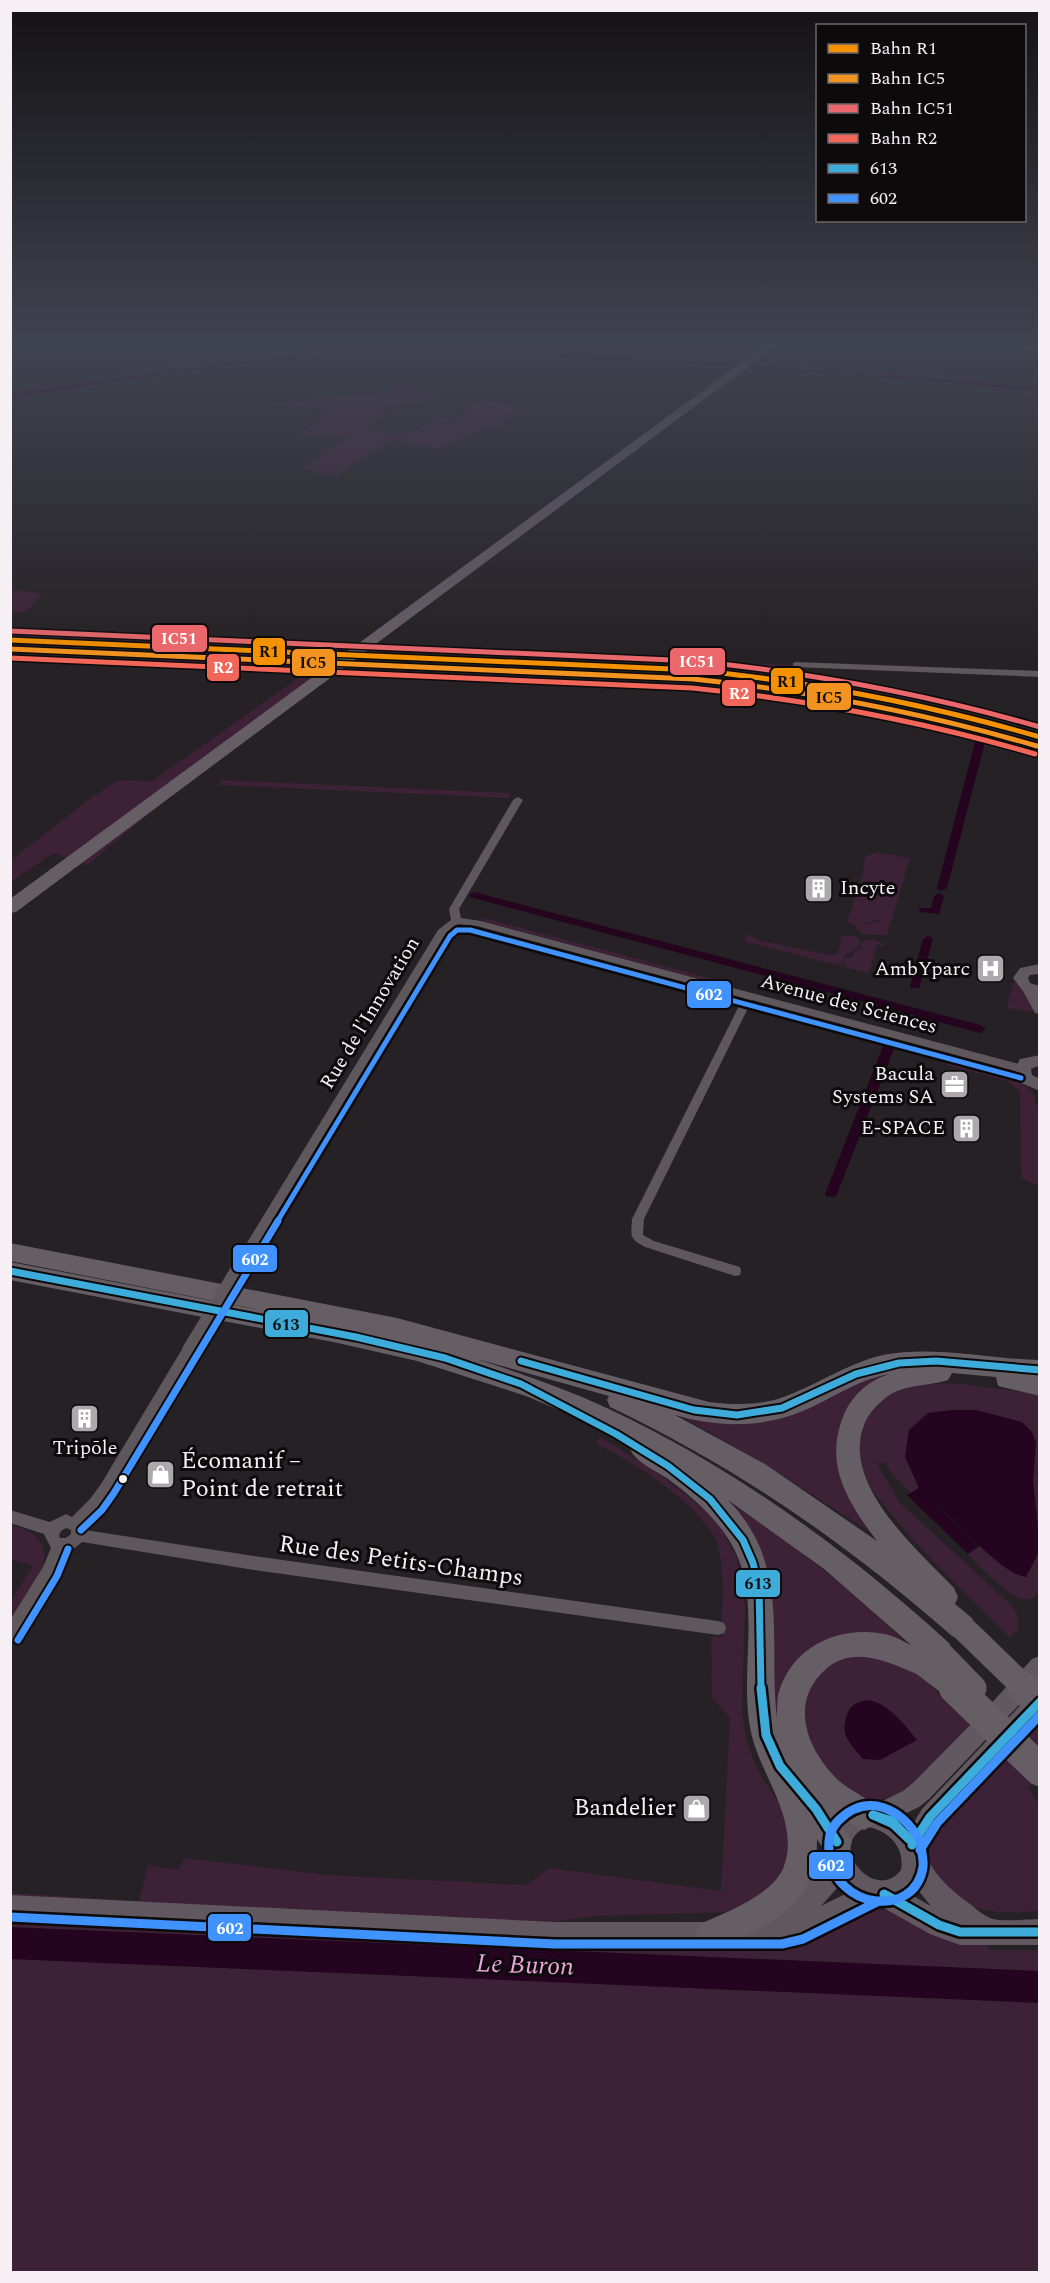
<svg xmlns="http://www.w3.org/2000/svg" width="1050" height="2283" font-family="Spectral,serif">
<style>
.green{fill:#3d2137}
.water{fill:#25041f}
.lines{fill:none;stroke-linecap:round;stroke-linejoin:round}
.stream{stroke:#25041f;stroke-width:2}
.canal{fill:#25041f;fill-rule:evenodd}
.river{fill:#25041f;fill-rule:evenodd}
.street{fill:#5e575c;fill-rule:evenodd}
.secondary{fill:#605960;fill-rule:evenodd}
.primary{fill:#60585e;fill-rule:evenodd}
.highway{fill:#665e65;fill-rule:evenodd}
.street-bridge{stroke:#5e575c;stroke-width:14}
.highway-bridge-far1{stroke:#665e65;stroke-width:25}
.highway-bridge{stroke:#665e65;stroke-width:32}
.bus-1-far1-casing{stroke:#0d0a0c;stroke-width:11}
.bus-1-casing{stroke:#0d0a0c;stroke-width:14}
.bus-2-far2-casing{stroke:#0d0a0c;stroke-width:10}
.bus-2-far1-casing{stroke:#0d0a0c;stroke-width:11}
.bus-2-casing{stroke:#0d0a0c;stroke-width:14}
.bus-1-far1{stroke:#3eacda;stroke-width:7}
.bus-1{stroke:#3eacda;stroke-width:9}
.bus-2-far2{stroke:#4093ff;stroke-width:5}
.bus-2-far1{stroke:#4093ff;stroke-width:7}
.bus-2{stroke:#4093ff;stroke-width:9}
.rail-1-casing{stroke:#0d0a0c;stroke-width:8}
.rail-2-casing{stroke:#0d0a0c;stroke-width:8}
.rail-3-casing{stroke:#0d0a0c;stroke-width:8}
.rail-4-casing{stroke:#0d0a0c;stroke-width:8}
.rail-1{stroke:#f39100;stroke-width:5}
.rail-2{stroke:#f29220;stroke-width:5}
.rail-3{stroke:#ea686b;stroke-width:5}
.rail-4{stroke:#f16658;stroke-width:5}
.bus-dot{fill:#f6f0f4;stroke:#0d0a0c;stroke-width:2}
.labels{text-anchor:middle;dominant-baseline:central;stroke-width:6;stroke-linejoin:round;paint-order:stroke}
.poi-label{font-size:20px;fill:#f6f0f4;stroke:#0d0a0c;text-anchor:end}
.street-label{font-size:20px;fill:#f6f0f4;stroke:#0d0a0c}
.near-poi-label{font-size:24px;fill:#f6f0f4;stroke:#0d0a0c;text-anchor:start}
.near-street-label{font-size:24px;fill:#f6f0f4;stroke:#0d0a0c}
.near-water-label{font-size:26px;font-style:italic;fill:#eaa4d9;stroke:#0d0a0c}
.line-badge{stroke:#0d0a0c;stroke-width:2}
.badge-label{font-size:16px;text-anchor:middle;font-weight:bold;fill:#fff}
.pale-badge-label{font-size:16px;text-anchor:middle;font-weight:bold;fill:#111}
</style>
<rect width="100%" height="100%" fill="#252124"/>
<g class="green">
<path d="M377,340H757L731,362L944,375L1040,387L1039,395L976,386C782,372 582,349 388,355C261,358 136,380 11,399V392L137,373L141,370L244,356L381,346Z"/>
<path d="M395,384L438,394L421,405C400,399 388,406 373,422L377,423L368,429C400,437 410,436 438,416L452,420L467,418L468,415L463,411V409L484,399L522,408L507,417L500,427C479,430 456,440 438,450L391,440L336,477L301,468L348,438L297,435L330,411L267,403L396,393L391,386Z"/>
<polygon points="11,590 43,594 27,611 11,613"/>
<polygon points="11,633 796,665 796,675 729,667 647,661 11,636"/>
<polygon points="161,648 359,657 189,781 87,865 53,853 11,882 11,860 91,798 118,780 152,781 307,672 154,663"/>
<polygon points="222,780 511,793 509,798 218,785"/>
<polygon points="877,852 910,858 887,935 863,934 854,926 882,921 880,919 856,926 847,922 865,867 863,866 866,856"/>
<polygon points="484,918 732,984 730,987 482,921"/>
<polygon points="749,934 758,940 830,955 837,954 842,938 834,936 856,936 860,941 859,947 844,956 842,964 833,963 851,968 843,965 845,958 854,956 853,952 861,949 861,942 871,939 885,944 884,946 877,945 869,972 867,973 746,942 744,937"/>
<polygon points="594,958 727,994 737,1002 590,963"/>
<polygon points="1014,981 1027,993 1034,1010 1032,1012 1007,1008"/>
<polygon points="951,1054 1010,1070 1033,1093 1038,1109 1040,1125 1039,1186 1021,1178 1020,1092 1008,1081 947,1065"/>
<polygon points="937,1369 848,1413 881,1539 760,1461 676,1414 720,1419 869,1372"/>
<path d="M953,1383L1039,1394V1528L1033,1481L1036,1442L976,1410L928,1413L917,1483L918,1488L911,1493L892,1474L885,1463H877L899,1502L1013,1607L1018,1616V1630L1009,1637C969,1597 928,1558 892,1515C883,1503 871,1491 865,1478C858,1460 857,1438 866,1420C883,1386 920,1384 953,1383Z"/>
<path d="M600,1437L660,1474L704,1509L723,1531L737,1558L745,1607L742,1709L746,1738L754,1762L765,1782L790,1819L787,1878L736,1912L594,1916L551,1922L11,1898L10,1893L139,1901L148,1865L179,1870L184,1858L328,1875L527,1885L549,1868L721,1891L730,1718L712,1697L711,1636L721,1637C722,1609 725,1577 719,1549C710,1509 631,1461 596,1443Z"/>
<path d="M722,1496C787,1542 851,1587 907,1644L844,1637L777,1737L773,1685Z"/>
<path d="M11,1525C75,1542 32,1587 11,1622L10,1602L33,1566L11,1559Z"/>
<path d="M1039,1540V1591C1035,1596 1030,1601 1023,1599C1008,1596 978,1565 968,1554L981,1545L1002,1566L1039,1552Z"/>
<path d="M874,1656L914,1672L941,1694L973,1725L908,1789C895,1796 876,1804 860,1800C848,1797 841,1785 833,1776C823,1765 810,1748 807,1734C799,1699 811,1668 846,1658C854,1655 865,1656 874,1656Z"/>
<path d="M1039,1711V1776L1028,1788L1039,1804V1910C1020,1915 972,1913 957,1899C952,1894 947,1887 942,1881C925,1861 924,1850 935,1826Z"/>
<polygon points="869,1908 894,1911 987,1943 990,1950 1039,1950 1039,2272 11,2272 11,1920 693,1945 694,1951 746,1950 746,1945"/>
</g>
<g class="water">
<path d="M952,1410H976L1022,1422L1032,1432L1036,1442L1033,1481L1039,1540V1552L1026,1577C999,1573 958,1521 935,1503L979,1546L968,1554L907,1495L919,1488L905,1457L909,1430L928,1413Z"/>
<path d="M870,1700C892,1707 903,1723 917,1740L880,1760L863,1759C852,1745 840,1736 846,1718C850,1704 856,1702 870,1700Z"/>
</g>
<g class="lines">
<polyline class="stream" points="10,341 32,342"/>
<g class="canal">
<path d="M412,350C530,350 648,358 767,366C858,372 949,377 1040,388V392C943,380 846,376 750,369C619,360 487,349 356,355C240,361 125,380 10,398V394C145,373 276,354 412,350Z"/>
<polygon points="980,739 985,742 947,888 942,891 938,890 937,888 975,742"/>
<polygon points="474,892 980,1025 986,1029 980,1033 470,897 469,895"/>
<polygon points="939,893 944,896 939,914 920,912 919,910 920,908 931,908 934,896"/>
<polygon points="928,936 933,939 920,986 919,988 911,988 910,986 923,939"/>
<polygon points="891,1037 897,1041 837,1194 835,1197 827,1197 825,1194 885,1041"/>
</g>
<polygon class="river" points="10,1927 1040,1971 1040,2003 10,1959"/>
<g class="street">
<polygon points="897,340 935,340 1040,346 1040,350"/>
<polygon points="796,662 1040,671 1040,677 793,667 793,663"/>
<path d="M518,797L523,800L459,909L461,918L481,921L1023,1065L1029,1069L1023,1073L752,1000L644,1219L643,1235L654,1241L740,1267L741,1271L740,1275L735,1276L645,1247C629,1238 631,1237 632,1219L743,998L477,926L458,924L447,932L255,1252H245L244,1249L245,1246L438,930L451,920L449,909L513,800Z"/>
<path d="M189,1345L194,1346L196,1350L194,1354L111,1492L100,1509L84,1524L85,1530L254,1556L718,1621L724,1623L726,1628L724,1633L718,1635L254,1570L82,1542L76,1547L65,1551L54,1576L16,1640L10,1642V1620L43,1567L51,1548L44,1534L10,1523V1510L50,1522L66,1514L72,1517L90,1499L101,1484L184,1346ZM66,1528L71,1530V1534L66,1538H60L59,1535L61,1531Z"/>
</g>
<g class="secondary">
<polygon points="1040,964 1040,974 1030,975 1028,978 1030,983 1040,986 1040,1014 1035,1013 1023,991 1013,978 1020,968"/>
<polygon points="1040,1055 1040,1065 1031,1069 1032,1075 1040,1079 1040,1091 1019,1082 1015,1069 1020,1059"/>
<polygon points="1040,1656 1040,1683 929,1799 919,1807 878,1827 870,1823 866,1815 870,1807 903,1791 913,1783 986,1709 1032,1659"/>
<polygon points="1040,1690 1040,1717 938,1825 920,1853 912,1857 904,1853 900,1845 922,1809 1032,1693"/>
</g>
<path class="primary" d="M868,1801C906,1809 914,1822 927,1857C934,1875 954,1893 970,1904C976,1909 986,1917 993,1919C1007,1922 1026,1919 1040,1919V1945H960L930,1934L880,1906L809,1940L782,1948H555L10,1921V1895L555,1922H741L791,1896L811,1879L827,1859C821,1822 836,1812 868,1801ZM868,1827C889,1831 905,1847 901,1870C874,1905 824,1842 868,1827ZM839,1886L847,1893L821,1906ZM918,1890L931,1906L913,1896Z"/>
<g class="highway">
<polygon points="772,340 784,340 16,912 10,913 10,899"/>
<path d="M10,1243L397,1318L709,1402C734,1405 761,1406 786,1396C821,1383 851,1361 888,1354C938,1346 989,1359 1040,1360V1396L998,1386L996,1377L952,1373L948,1380C930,1386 909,1384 891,1394C879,1402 869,1412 864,1425C841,1485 917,1549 954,1588L958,1597L955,1604L972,1618L976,1627L972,1636L962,1640L952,1636C846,1543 738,1468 610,1407L607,1400L609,1396L477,1359C522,1374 567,1389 609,1409C736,1469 846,1549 949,1643L953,1652L949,1661L938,1664L934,1673L924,1677C893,1665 856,1643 826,1669C788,1702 807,1750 838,1780C852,1793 872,1797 879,1815L874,1825L864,1830L837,1816L852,1842L848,1853L837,1857L826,1853L817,1839C818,1907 766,1928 711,1951L700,1946L695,1935L700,1924C726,1912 774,1895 784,1866C801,1819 757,1772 750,1727C739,1666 764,1596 729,1540C714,1516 691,1496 668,1479C655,1470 636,1463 630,1449L632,1444L590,1423L526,1396L417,1361L338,1343L10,1280V1262L302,1318L10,1261ZM889,1374C868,1381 851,1396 843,1417C824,1466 848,1502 877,1541L765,1464L675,1415C723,1429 770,1428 816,1405C840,1393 862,1379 889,1374ZM728,1500L824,1569L911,1645C903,1641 894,1636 885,1634C839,1625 791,1646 778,1695C777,1702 777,1711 777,1718C768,1639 791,1564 728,1500Z"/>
</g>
<polyline class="street-bridge" points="189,1350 250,1249"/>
<g class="highway-bridge-far1">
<polyline points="962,1627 1026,1689"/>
<polyline points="939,1652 974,1688"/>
<polyline points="924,1664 957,1689"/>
</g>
<g class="highway-bridge">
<polyline points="955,1688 1040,1770"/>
<polyline points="1024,1688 1040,1703"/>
</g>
<defs>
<g id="bus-1-far1">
<polyline points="10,1271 356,1337 445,1358 521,1384 616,1434 668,1466 710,1499 743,1540 753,1563 759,1587 761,1689"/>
<polyline points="521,1361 694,1410 737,1415 782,1408 856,1374 899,1363 936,1361 1040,1370"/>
</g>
<g id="bus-1">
<polyline points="761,1688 766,1735 780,1766 816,1809 837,1842"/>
<polyline points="873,1815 893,1824 909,1839"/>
<polyline points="873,1815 892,1821 909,1839"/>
<polyline points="912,1845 930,1817 1040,1702"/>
<polyline points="884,1894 939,1925 960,1932 1040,1932"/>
</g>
<polyline id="bus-2-far2" points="277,1222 450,936 457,930 470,930 1021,1078"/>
<g id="bus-2-far1">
<polyline points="81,1530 102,1510 114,1493 278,1221"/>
<polyline points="18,1640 57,1576 68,1549"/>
</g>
<g id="bus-2">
<path d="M920,1841C902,1809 868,1791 838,1821C830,1829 828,1841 829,1852C833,1909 915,1920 923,1867C924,1860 921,1851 921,1844"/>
<polyline points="920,1850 937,1823 1040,1715"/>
<polyline points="10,1917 555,1944 782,1944 803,1939 879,1901"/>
</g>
</defs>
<use href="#bus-1-far1" class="bus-1-far1-casing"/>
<use href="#bus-1" class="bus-1-casing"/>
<use href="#bus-2-far2" class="bus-2-far2-casing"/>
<use href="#bus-2-far1" class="bus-2-far1-casing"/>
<use href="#bus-2" class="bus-2-casing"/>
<use href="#bus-1-far1" class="bus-1-far1"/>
<use href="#bus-1" class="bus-1"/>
<use href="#bus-2-far2" class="bus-2-far2"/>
<use href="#bus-2-far1" class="bus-2-far1"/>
<use href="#bus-2" class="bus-2"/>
<defs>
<path id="rail-1" d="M10,640L694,670C812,682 926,704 1040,737"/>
<path id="rail-2" d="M10,649L693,679C810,691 924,713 1037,746"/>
<path id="rail-3" d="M10,631L694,661C812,673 926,694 1040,727"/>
<path id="rail-4" d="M10,658L692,688C809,700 922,721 1035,754"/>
</defs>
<use href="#rail-1" class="rail-1-casing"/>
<use href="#rail-2" class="rail-2-casing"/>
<use href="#rail-3" class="rail-3-casing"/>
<use href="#rail-4" class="rail-4-casing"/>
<use href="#rail-1" class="rail-1"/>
<use href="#rail-2" class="rail-2"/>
<use href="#rail-3" class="rail-3"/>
<use href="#rail-4" class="rail-4"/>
</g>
<linearGradient id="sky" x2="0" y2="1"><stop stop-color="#141214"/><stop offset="0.52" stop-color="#404350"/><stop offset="1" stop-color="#404350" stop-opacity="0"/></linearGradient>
<rect width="1050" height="660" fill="url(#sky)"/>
<defs>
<symbol id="building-square" viewBox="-11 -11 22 22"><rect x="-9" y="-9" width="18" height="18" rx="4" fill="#ada8ab" stroke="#0d0a0c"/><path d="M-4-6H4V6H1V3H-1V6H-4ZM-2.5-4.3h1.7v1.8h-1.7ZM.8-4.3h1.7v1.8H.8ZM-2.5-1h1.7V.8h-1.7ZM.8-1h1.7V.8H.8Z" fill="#fff"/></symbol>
<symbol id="hospital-square" viewBox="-11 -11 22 22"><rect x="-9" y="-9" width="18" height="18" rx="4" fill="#ada8ab" stroke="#0d0a0c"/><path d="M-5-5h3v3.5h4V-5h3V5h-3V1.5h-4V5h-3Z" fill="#fff"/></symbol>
<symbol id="office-square" viewBox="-11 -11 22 22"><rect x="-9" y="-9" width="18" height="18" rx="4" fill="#ada8ab" stroke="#0d0a0c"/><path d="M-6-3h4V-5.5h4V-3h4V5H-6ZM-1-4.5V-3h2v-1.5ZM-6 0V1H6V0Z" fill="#fff"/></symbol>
<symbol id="shop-square" viewBox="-11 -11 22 22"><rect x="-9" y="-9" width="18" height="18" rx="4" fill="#ada8ab" stroke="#0d0a0c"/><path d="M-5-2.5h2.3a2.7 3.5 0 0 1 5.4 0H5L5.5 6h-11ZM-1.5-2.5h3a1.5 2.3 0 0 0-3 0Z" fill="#fff"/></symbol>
</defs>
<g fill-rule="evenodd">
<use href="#building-square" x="802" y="872" width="33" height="33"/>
<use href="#hospital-square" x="974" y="952" width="33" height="33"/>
<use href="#office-square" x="938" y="1068" width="33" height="33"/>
<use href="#building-square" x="950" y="1112" width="33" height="33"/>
<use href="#building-square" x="68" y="1402" width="33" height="33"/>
<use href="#shop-square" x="144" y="1458" width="33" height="33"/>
<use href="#shop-square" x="680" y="1792" width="33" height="33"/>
</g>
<circle class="bus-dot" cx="123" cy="1479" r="5"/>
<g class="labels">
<g class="poi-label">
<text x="840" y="888" text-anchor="start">Incyte</text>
<text x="970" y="969">AmbYparc</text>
<text x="934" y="1074">Bacula<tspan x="934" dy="23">Systems SA</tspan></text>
<text x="945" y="1128">E-SPACE</text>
<text x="85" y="1448" text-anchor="middle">Tripōle</text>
</g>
<g class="street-label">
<text transform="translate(849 1004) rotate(15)">Avenue des Sciences</text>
<text transform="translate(370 1013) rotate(-59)">Rue de l'Innovation</text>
</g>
<g class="near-poi-label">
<text x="181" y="1461">Écomanif –<tspan x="181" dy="28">Point de retrait</tspan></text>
<text x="676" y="1808" text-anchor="end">Bandelier</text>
</g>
<g class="near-street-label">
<text transform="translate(401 1561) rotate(8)">Rue des Petits-Champs</text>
</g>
<g class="near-water-label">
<text transform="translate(525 1965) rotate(2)">Le Buron</text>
</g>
</g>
<g class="line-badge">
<rect x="151" y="624" width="57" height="29" rx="6" fill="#ea686b"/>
<rect x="252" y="637" width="34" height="29" rx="6" fill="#f39100"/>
<rect x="669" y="647" width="57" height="29" rx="6" fill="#ea686b"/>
<rect x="291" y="648" width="45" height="29" rx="6" fill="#f29220"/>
<rect x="206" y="653" width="34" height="29" rx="6" fill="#f16658"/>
<rect x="770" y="667" width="34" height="28" rx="6" fill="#f39100"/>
<rect x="721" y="679" width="35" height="28" rx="6" fill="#f16658"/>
<rect x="806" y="682" width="46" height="29" rx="6" fill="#f29220"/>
<rect x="686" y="980" width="46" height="29" rx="6" fill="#4093ff"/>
<rect x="232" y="1244" width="46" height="29" rx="6" fill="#4093ff"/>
<rect x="264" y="1309" width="45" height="29" rx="6" fill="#3eacda"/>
<rect x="735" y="1569" width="46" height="29" rx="6" fill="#3eacda"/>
<rect x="808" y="1851" width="46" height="29" rx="6" fill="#4093ff"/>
<rect x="207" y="1913" width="45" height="29" rx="6" fill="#4093ff"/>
</g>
<g class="badge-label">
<text x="179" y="644">IC51</text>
<text x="697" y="667">IC51</text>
<text x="223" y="673">R2</text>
<text x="739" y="699">R2</text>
<text x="709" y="1000">602</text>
<text x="255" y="1265">602</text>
<text x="831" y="1871">602</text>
<text x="230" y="1934">602</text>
</g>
<g class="pale-badge-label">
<text x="269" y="657">R1</text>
<text x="313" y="668">IC5</text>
<text x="787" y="687">R1</text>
<text x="829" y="703">IC5</text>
<text x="286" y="1330">613</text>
<text x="758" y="1589">613</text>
</g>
<rect width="1050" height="2283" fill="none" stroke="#f6f0f4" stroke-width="24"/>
<rect x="816" y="24" width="210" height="198" fill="#0d0a0c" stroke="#6a6669" stroke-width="1.5"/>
<rect x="828" y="44" width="30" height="9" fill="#f39100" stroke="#6a6669" stroke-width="1.5"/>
<text x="870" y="54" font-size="18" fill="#f6f0f4">Bahn R1</text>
<rect x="828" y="74" width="30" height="9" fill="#f29220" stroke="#6a6669" stroke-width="1.5"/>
<text x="870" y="84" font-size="18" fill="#f6f0f4">Bahn IC5</text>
<rect x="828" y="104" width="30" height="9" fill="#ea686b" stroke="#6a6669" stroke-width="1.5"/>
<text x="870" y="114" font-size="18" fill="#f6f0f4">Bahn IC51</text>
<rect x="828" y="134" width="30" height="9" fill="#f16658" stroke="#6a6669" stroke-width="1.5"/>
<text x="870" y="144" font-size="18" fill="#f6f0f4">Bahn R2</text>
<rect x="828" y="164" width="30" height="9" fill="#3eacda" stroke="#6a6669" stroke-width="1.5"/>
<text x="870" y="174" font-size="18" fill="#f6f0f4">613</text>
<rect x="828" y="194" width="30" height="9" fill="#4093ff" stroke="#6a6669" stroke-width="1.5"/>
<text x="870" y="204" font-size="18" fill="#f6f0f4">602</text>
</svg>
